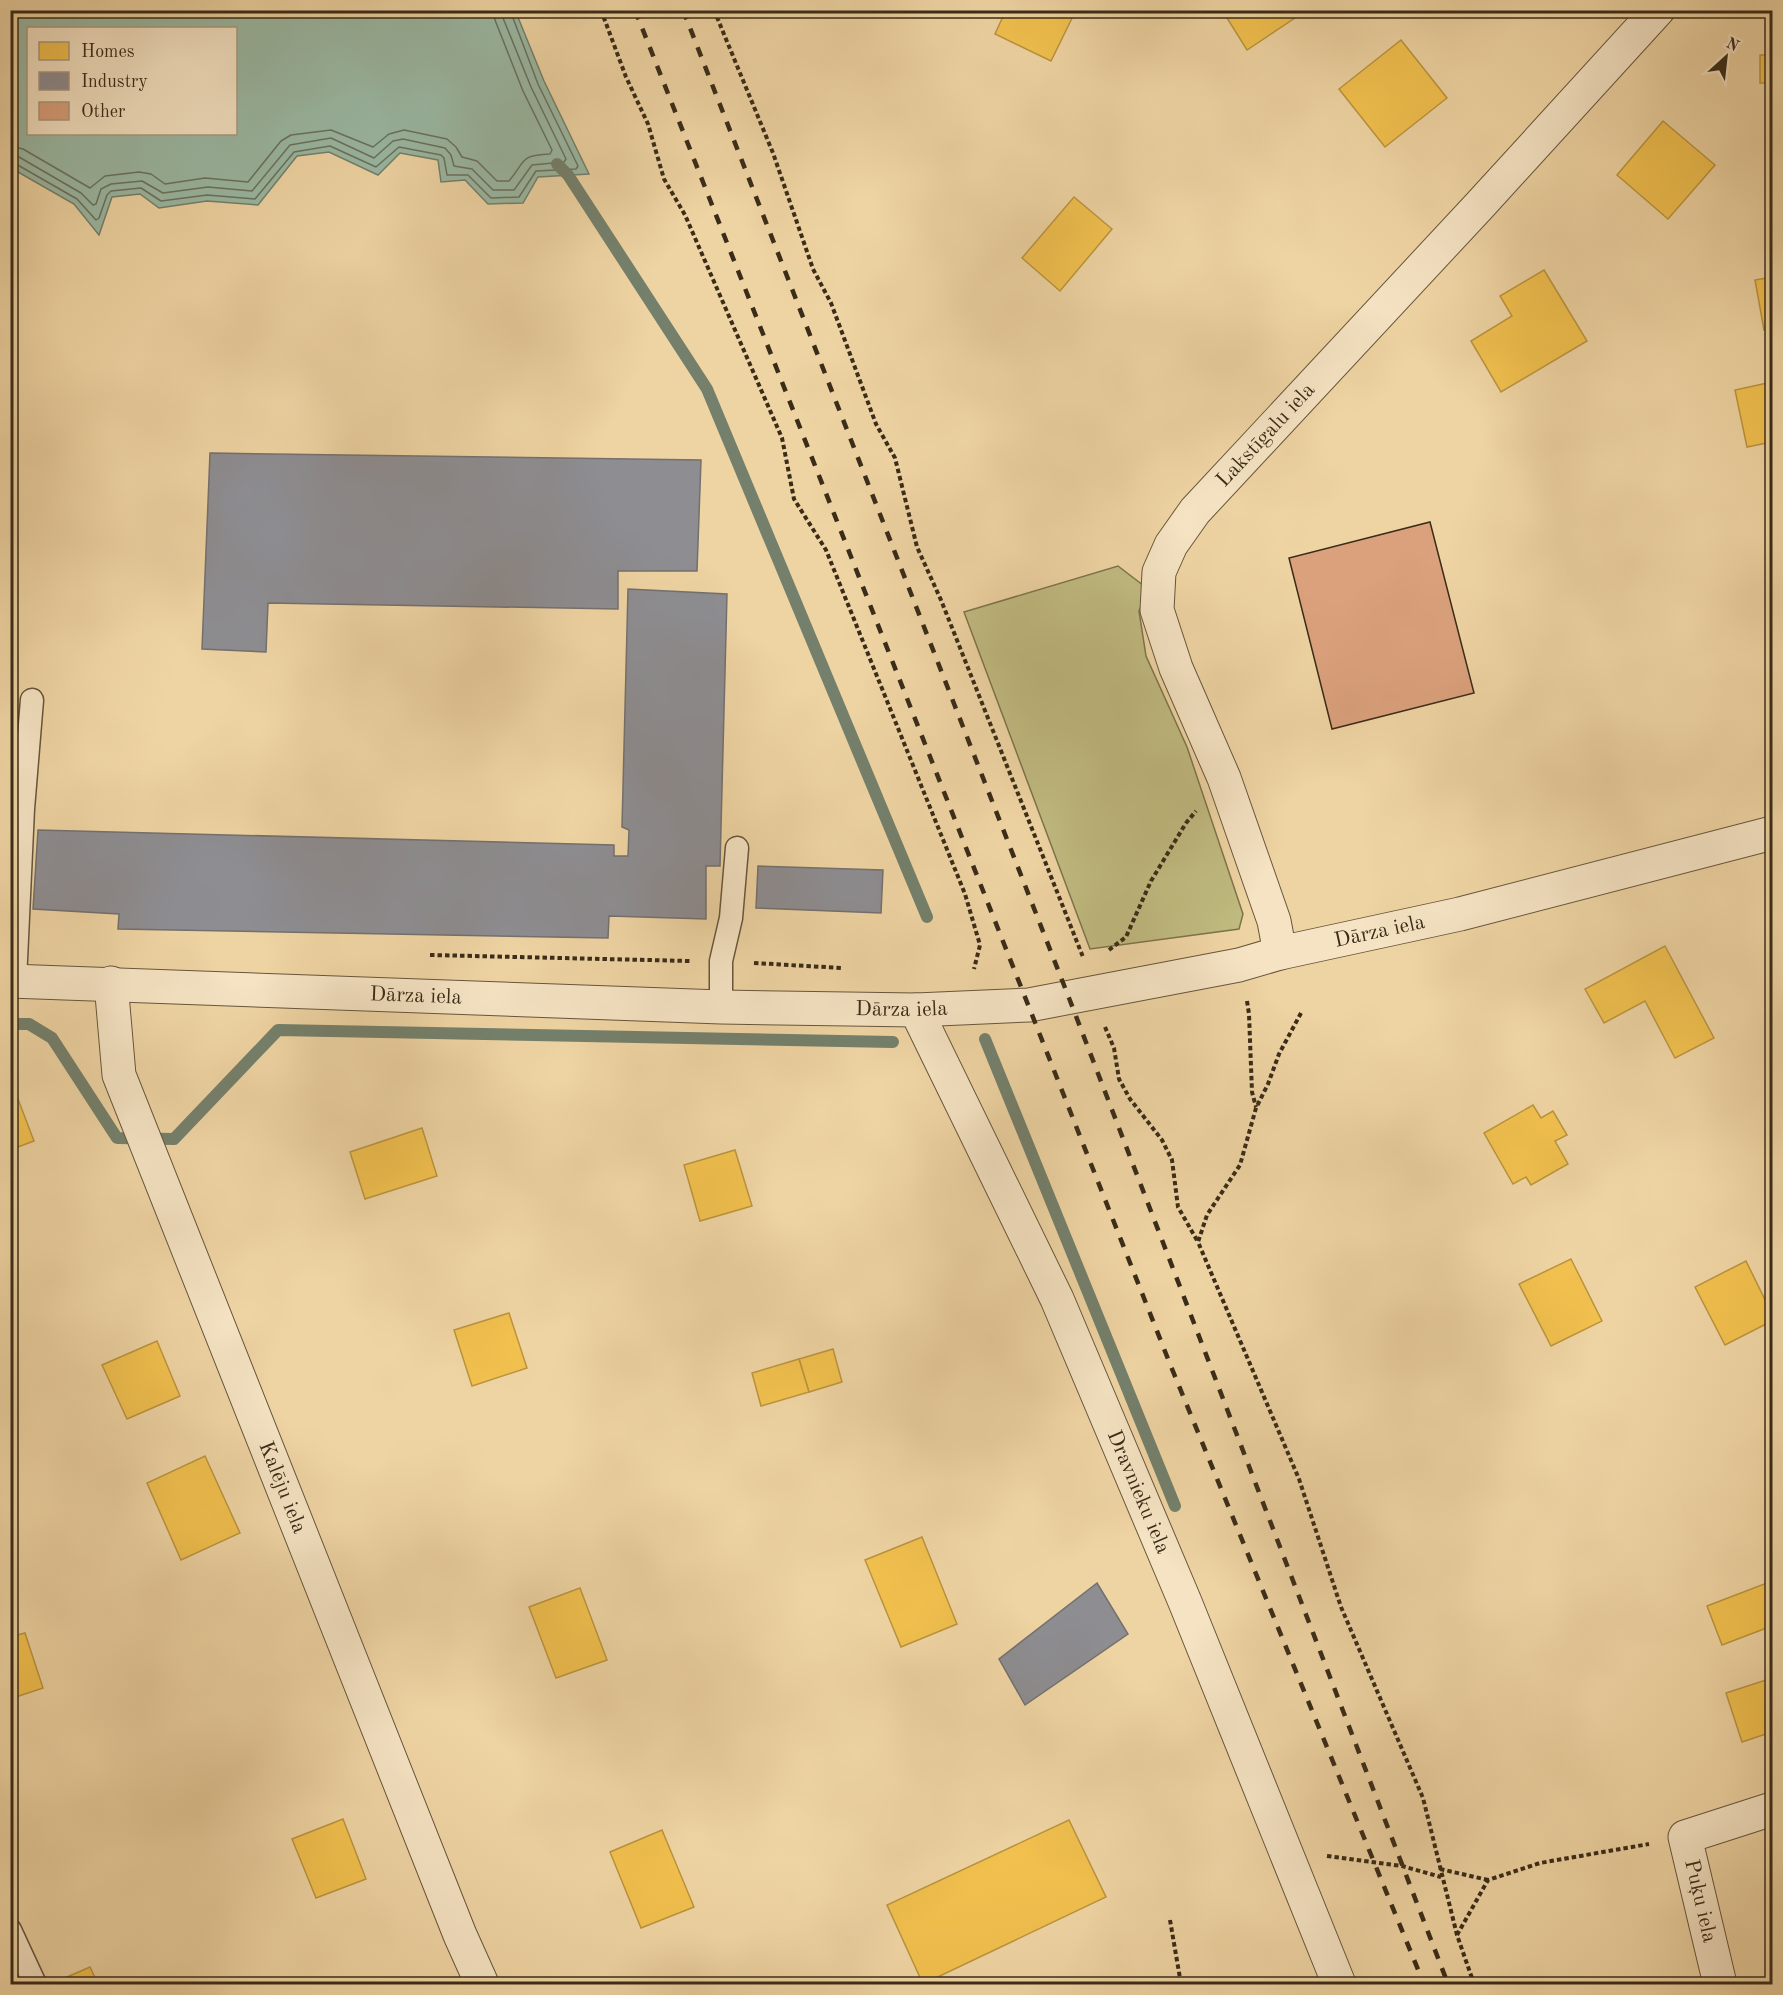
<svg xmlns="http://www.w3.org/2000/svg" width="1783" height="1995" font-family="'Old Standard TT',serif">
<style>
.green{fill:#c0bb80;stroke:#7d744c;stroke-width:1.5}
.water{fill:#9ab8a3;stroke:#74806c;stroke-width:1.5;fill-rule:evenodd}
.homes{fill:#f2c14e;stroke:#bb943e;stroke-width:1.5}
.industry{fill:#8d8d92;stroke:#74706e;stroke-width:1.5}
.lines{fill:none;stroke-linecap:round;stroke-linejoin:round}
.shore{stroke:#6a725e;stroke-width:1.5}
.stream{stroke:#74806c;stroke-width:12}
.building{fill:#dba17d;stroke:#3a2c19;stroke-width:1.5}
.service-casing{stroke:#67563c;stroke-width:25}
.minor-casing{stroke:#67563c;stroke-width:35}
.tertiary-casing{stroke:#67563c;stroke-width:35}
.path{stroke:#3a2c19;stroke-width:4;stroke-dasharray:4.5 3;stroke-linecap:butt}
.service{stroke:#f5e3c3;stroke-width:22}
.minor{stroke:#f5e3c3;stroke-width:33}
.tertiary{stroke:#f5e3c3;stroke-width:33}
.rail{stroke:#3a2c19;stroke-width:4.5;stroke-dasharray:10 10;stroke-linecap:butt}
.labels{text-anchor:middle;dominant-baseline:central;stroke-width:6;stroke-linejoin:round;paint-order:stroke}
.street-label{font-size:21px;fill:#3a2c19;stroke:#f5e3c3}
</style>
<rect width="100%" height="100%" fill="#efd4a3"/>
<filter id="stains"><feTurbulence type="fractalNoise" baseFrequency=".00333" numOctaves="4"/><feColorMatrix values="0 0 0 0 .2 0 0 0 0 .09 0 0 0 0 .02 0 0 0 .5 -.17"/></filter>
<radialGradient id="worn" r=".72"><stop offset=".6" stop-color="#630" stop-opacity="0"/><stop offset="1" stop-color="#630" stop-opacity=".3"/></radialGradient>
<polygon class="green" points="1118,566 1148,589 1139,611 1146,656 1187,747 1243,914 1239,929 1090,949 964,612"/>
<path class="water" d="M515,10L544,81L589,174L538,177L523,203L488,204L465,180L441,182L438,160L400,153L378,175L329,152L297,156L258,205L207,201L159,208L140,194L112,197L99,235L74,204L11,168V11ZM28,28H236V134H28Z"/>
<g class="homes">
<polygon points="1006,10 1076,10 1051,61 995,34"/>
<polygon points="1222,10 1307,10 1247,50"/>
<polygon points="1401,40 1447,98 1385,147 1339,89"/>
<rect x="1760" y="55" width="12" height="28"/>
<polygon points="1663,121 1715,165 1668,219 1617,175"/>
<polygon points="1074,197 1112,229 1060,291 1022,258"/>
<polygon points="1544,270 1587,341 1501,392 1471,341 1512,316 1500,296"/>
<polygon points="1772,277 1772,328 1764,330 1755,280"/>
<polygon points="1772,382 1772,442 1747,447 1735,390"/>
<polygon points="1665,946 1714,1038 1675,1058 1645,1001 1604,1023 1585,989"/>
<polygon points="10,1078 34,1141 10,1150"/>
<polygon points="1533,1105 1541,1118 1553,1111 1567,1135 1555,1141 1568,1164 1531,1185 1526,1177 1513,1184 1484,1133"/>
<polygon points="422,1128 437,1176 365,1199 350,1152"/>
<polygon points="735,1150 752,1206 700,1221 684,1165"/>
<polygon points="1571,1259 1602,1321 1551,1346 1519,1284"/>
<polygon points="1746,1261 1772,1314 1772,1321 1725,1345 1695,1287"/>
<polygon points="509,1313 527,1368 472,1386 454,1330"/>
<polygon points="157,1341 180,1396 127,1419 102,1365"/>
<polygon points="833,1349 842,1382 809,1392 799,1359"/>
<polygon points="799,1359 809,1392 761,1406 752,1373"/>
<polygon points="205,1456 240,1533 181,1560 147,1483"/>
<polygon points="922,1537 957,1624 901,1647 865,1560"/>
<polygon points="1772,1581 1772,1626 1722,1645 1707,1606"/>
<polygon points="580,1588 607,1660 556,1678 529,1607"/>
<polygon points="25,1633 43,1688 10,1699 10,1637"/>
<polygon points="1772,1678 1772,1732 1742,1742 1726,1693"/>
<polygon points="343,1819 366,1879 316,1898 292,1839"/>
<polygon points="1069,1820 1106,1897 923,1984 887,1905"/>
<polygon points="662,1830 694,1907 641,1928 610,1852"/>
<polygon points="90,1967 98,1984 51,1984"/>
</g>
<g class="industry">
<polygon points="210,453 701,460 697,571 618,571 618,609 268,603 266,652 202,649"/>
<polygon points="628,589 727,594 720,866 706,866 706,919 609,916 608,938 118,929 119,914 33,909 38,830 614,845 614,856 628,856 629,830 622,827"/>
<polygon points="758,866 883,870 881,913 756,908"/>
<polygon points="1097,1583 1128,1634 1025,1705 999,1659"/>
</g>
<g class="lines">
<g class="shore">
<path d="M10,146L23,149L90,188L105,176L139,172L151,174L165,184L205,178L248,182L281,141L291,135L331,130L373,147L389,134L404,130L447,139L456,147L462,157L477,161L497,181H509C526,161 519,155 550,154L552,150L523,91L495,20L493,10"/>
<polyline points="10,155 19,157 81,193 93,205 96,204 101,189 111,184 142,181 163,193 208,187 252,191 290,145 331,138 374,158 393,141 403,139 445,148 451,155 454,166 472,169 493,190 514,190 532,165 564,162 566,159 531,87 503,18 502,10"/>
<polyline points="10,163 16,164 77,199 96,220 99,218 107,195 111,191 141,188 161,201 207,195 255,199 294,152 330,146 376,167 399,147 441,155 444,158 447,175 468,175 491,198 519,197 536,171 576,169 578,166 538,84 510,10"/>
</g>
<g class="stream">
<polyline points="557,164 568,175 707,389 927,917"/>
<polyline points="10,1024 29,1024 52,1038 117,1138 174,1139 278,1030 893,1042"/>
<polyline points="985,1039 1175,1506"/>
</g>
</g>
<polygon class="building" points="1430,522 1474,693 1332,729 1289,558"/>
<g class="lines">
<defs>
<g id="service">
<polyline points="15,981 23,809 32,700"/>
<polyline points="721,1007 721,961 731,918 737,848"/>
<polyline points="10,1930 35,1984"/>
</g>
<g id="minor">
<path id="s1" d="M1280,953L1274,921L1224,778L1176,668L1157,610L1159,572L1171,545L1195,511L1480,205L1658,10"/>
<path id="s2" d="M111,983L119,1075L460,1935L482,1984"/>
<path id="s3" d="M916,1010L1057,1299L1185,1602L1339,1984"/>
<polyline points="1720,1984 1685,1837 1772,1809"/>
</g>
<g id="tertiary">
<path id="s4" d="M10,981L721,1007L916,1010L1029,1005L1239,965L1280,953L1460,914L1772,833"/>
</g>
</defs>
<use href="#service" class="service-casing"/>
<use href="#minor" class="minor-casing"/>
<use href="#tertiary" class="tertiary-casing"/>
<g class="path">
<polyline points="601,10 626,77 648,124 664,179 685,215 782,438 794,499 826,550 965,894 980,945 974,969"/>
<polyline points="714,10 773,153 813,269 831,303 876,424 895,458 917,547 941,600 1083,957"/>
<polyline points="1109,950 1126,937 1151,881 1186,823 1196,811"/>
<polyline points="430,955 690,961"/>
<polyline points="754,963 842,968"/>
<polyline points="1247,1001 1249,1014 1252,1092 1256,1107"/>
<polyline points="1301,1013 1279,1054 1268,1084 1256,1108 1240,1165 1207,1215 1198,1242 1299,1479 1341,1607 1423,1798 1457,1935 1474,1984"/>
<polyline points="1105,1027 1114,1048 1119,1079 1130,1099 1162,1140 1172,1160 1178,1207 1198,1242"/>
<polyline points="1327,1856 1402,1866 1441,1877"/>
<polyline points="1440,1869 1488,1880"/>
<polyline points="1170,1920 1181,1984"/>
<polyline points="1457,1935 1488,1880 1540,1863 1649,1844"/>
</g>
<use href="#service" class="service"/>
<use href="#minor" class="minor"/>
<use href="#tertiary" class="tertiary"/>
<g class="rail">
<polyline points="635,10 1170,1364 1424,1984"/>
<polyline points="683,10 1069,998 1448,1984"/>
</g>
</g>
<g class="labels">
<g class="street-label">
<text stroke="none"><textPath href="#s1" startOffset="578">Lakstīgalu iela</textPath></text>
<text stroke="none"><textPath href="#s4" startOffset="1378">Dārza iela</textPath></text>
<text stroke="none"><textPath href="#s4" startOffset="406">Dārza iela</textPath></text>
<text stroke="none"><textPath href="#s4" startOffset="892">Dārza iela</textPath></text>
<text stroke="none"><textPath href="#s2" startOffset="536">Kalēju iela</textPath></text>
<text stroke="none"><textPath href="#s3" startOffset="531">Dravnieku iela</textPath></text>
<text transform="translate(1700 1901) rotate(77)">Puķu iela</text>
</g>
</g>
<rect width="1783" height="1995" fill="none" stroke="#efd4a3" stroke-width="36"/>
<rect x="12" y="12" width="1759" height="1971" fill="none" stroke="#3a2c19" stroke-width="3"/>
<rect x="18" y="18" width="1747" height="1959" fill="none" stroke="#3a2c19" stroke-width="1.5"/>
<rect x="27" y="27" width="210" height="108" fill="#f5e3c3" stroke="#aa9a7f" stroke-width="1.5"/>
<rect x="39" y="42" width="30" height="18" fill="#f2c14e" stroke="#aa9a7f" stroke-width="1.5"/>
<text x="81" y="57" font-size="18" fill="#3a2c19">Homes</text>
<rect x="39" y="72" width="30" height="18" fill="#8d8d92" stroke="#aa9a7f" stroke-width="1.5"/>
<text x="81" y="87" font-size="18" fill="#3a2c19">Industry</text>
<rect x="39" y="102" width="30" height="18" fill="#dba17d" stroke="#aa9a7f" stroke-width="1.5"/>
<text x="81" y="117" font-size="18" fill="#3a2c19">Other</text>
<g transform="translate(1726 57) rotate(27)" stroke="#f5e3c3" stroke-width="4.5" paint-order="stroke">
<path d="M0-4.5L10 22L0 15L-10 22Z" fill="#3a2c19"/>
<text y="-9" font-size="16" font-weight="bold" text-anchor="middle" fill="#3a2c19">N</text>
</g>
<rect width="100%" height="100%" filter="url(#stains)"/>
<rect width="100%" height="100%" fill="url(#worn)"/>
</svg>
